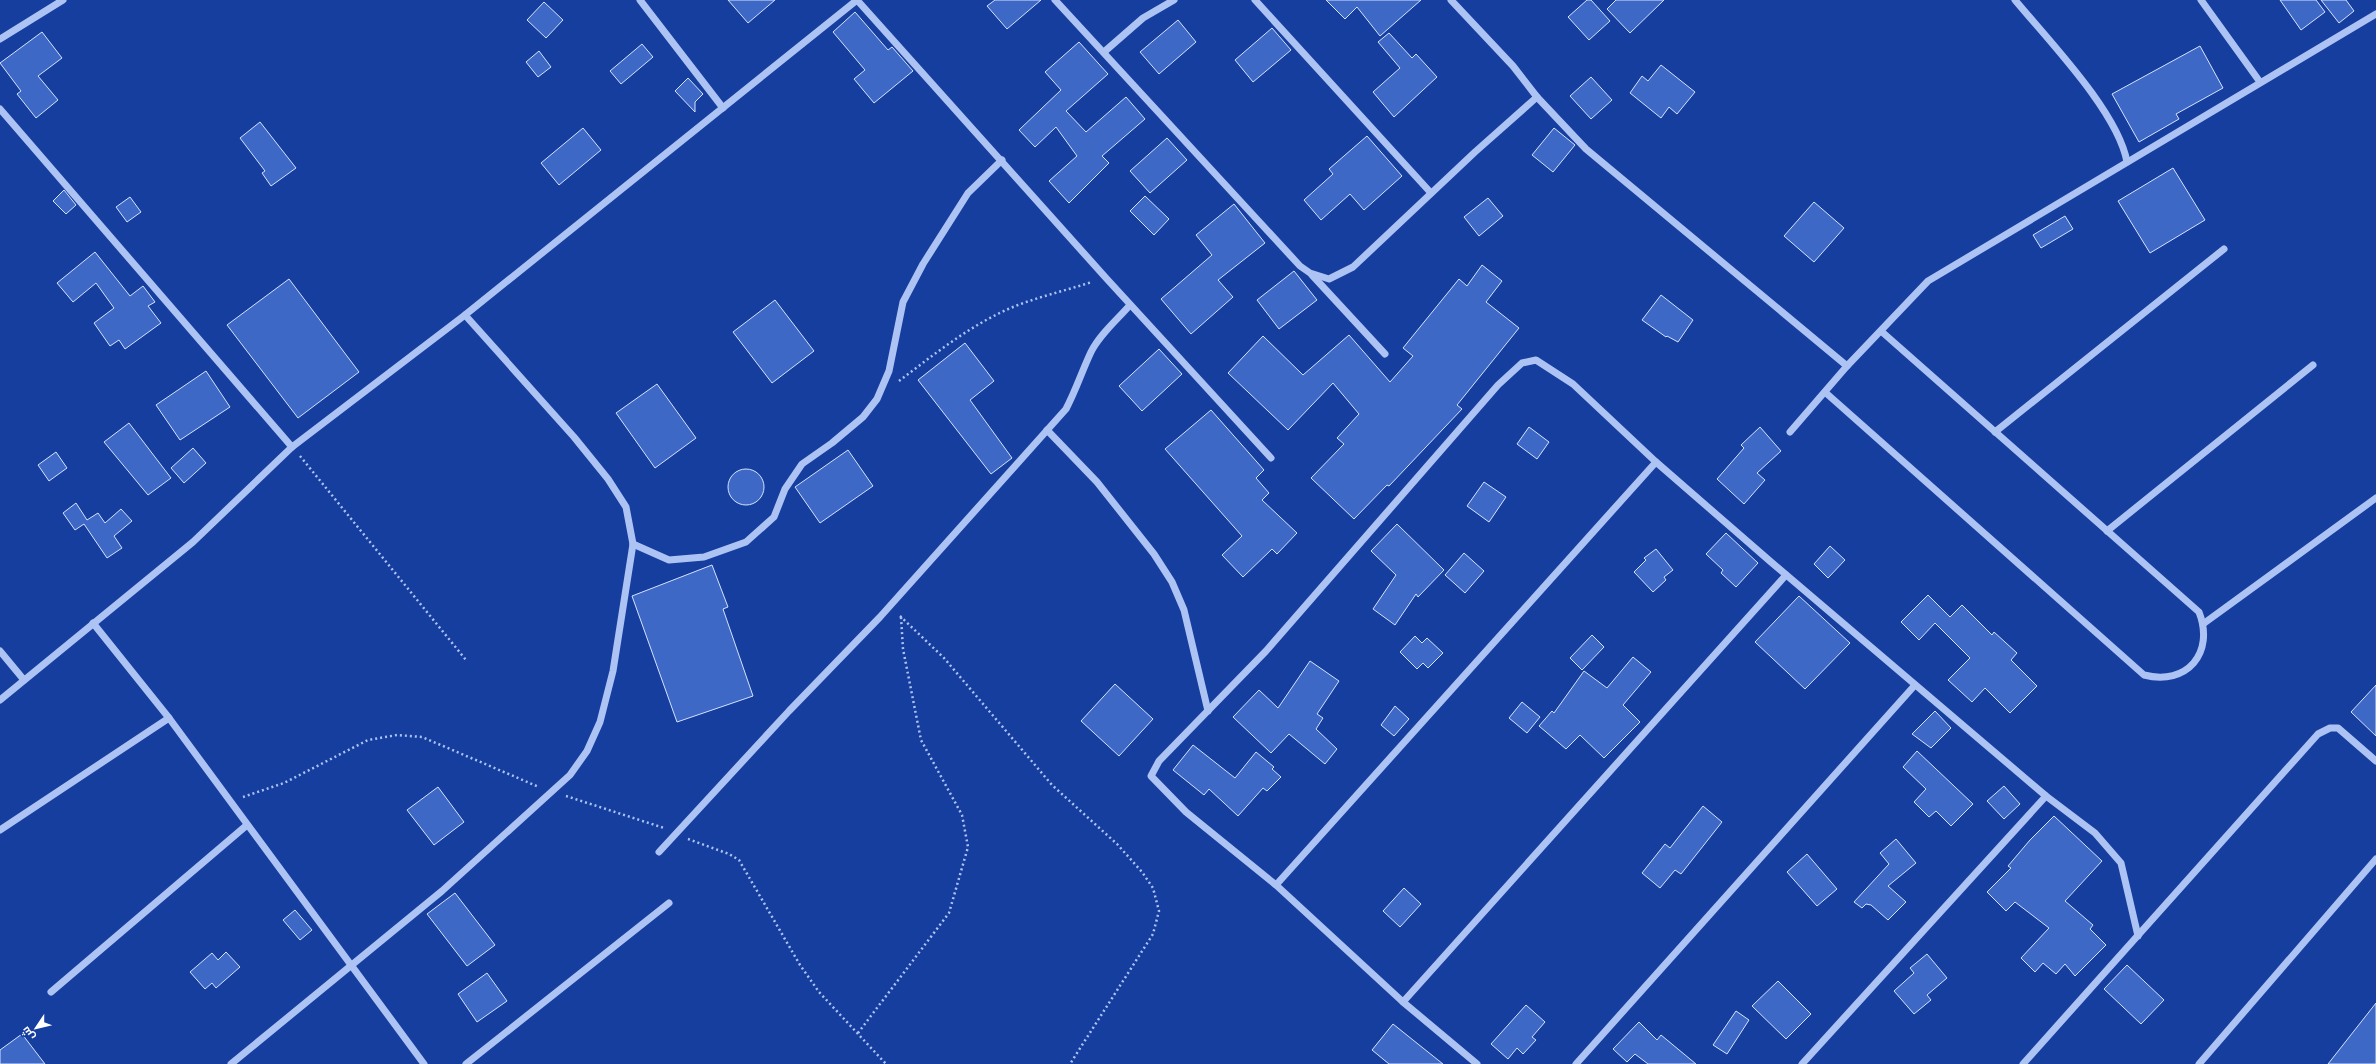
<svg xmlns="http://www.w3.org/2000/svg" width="2376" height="1064" font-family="Raleway,Cairo,sans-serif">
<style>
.building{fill:#3d68c6;stroke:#d5e2fd}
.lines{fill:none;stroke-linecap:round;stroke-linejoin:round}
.path{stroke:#adc3f4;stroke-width:2.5;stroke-dasharray:2 3;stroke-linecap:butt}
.minor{stroke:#adc3f4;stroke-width:7}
</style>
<rect width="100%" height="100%" fill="#153e9f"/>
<g class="building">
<polygon points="728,0 775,0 748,23"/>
<polygon points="995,0 1041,0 1007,29 987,6"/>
<polygon points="1326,0 1421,0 1380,36 1357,7 1345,19"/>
<polygon points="1587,0 1591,0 1610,21 1589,40 1568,17"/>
<polygon points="1616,0 1664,0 1630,33 1607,9"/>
<polygon points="2280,0 2316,0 2325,12 2301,30"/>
<polygon points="2321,0 2346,0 2354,11 2339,23"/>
<polygon points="544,2 563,20 546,38 527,20"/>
<polygon points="855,12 888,50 892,47 913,71 874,103 854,79 865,70 833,32"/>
<polygon points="1178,20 1196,42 1159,74 1140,52"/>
<polygon points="1272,28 1291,50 1253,82 1235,60"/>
<polygon points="42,32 62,58 38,76 58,100 36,118 17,94 21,91 0,63"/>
<polygon points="1389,33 1412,58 1416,54 1437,77 1394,117 1373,92 1400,68 1378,42"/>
<polygon points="1079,42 1108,74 1066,111 1086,132 1126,97 1145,119 1102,156 1109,163 1069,203 1049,181 1077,156 1056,127 1035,147 1019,130 1061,90 1045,72"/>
<polygon points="642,44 653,57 621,84 610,71"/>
<polygon points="2200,46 2223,88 2176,114 2179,119 2139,142 2112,94"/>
<polygon points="539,51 551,67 538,77 526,62"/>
<polygon points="1661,65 1695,92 1677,114 1669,107 1661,118 1630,93 1642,76 1648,81"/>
<polygon points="1591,77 1612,100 1591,119 1570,96"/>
<polygon points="688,78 703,94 695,102 695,112 675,91"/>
<polygon points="260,122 296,168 271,186 262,173 265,171 240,138"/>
<polygon points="583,128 601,150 559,185 541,163"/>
<polygon points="1554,128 1575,145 1553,172 1532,155"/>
<polygon points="1367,136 1402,176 1364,210 1350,194 1321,220 1304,200 1333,174 1329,169"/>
<polygon points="1167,138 1187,160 1150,193 1130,171"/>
<polygon points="2173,168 2205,220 2150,253 2118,201"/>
<polygon points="64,190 76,205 66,214 53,201"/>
<polygon points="1145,196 1169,219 1154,235 1130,211"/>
<polygon points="130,197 141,212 127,222 116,207"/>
<polygon points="1488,198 1503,216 1479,236 1464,217"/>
<polygon points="1814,202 1844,228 1814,262 1784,236"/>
<polygon points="1234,204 1265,243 1218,280 1233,297 1191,334 1161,299 1212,255 1196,235"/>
<polygon points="2065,216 2073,229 2041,248 2033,235"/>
<polygon points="95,252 130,296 143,286 155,302 148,306 161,323 125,349 119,340 110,346 94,323 114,308 96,283 73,302 57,283"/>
<polygon points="1482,265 1502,281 1486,302 1519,328 1457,405 1462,409 1389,486 1387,485 1354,519 1311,478 1344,444 1337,438 1359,414 1333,383 1288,430 1228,373 1263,336 1303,375 1349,335 1390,382 1413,356 1403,348 1459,279 1467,286"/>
<polygon points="1294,271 1317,300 1279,329 1257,300"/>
<polygon points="289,279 359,372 298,418 227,325"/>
<polygon points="1661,295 1693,320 1678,342 1667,336 1666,337 1642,320"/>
<polygon points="775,300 814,351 772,383 733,332"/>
<polygon points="965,343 994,381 970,400 1012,458 991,474 918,380"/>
<polygon points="1159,349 1182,374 1142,411 1119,386"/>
<polygon points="206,371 230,407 180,440 156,405"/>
<polygon points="657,384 696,438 655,468 616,413"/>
<polygon points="1211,410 1264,470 1256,478 1269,493 1262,500 1297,533 1277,554 1272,549 1243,577 1222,555 1242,536 1165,449"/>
<polygon points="129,423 171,478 148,495 104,442"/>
<polygon points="1529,427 1549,442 1537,459 1517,444"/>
<polygon points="1760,427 1781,451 1757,473 1765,480 1744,504 1717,479 1744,448 1741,445"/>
<polygon points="193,448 206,463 184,483 171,468"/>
<polygon points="848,450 873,486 820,523 795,487"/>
<polygon points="56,452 67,468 49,481 38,465"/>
<circle cx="746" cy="487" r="18"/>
<polygon points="1484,482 1506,497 1489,522 1467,506"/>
<polygon points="76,503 87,520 98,513 105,523 121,509 132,521 114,536 122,548 107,558 84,524 75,530 63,513"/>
<polygon points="1397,524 1444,570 1418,597 1416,594 1395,625 1373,609 1396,575 1371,551"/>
<polygon points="1726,533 1758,563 1736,587 1721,573 1723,570 1706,554"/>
<polygon points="1830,546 1845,560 1828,578 1814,564"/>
<polygon points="1656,549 1673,570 1664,577 1666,580 1653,592 1634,572 1646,560 1644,558"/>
<polygon points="1464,553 1484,571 1465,593 1445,575"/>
<polygon points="712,565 728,607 723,609 753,696 677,722 632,596"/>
<polygon points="1928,595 1950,617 1962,605 1992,635 1994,632 2017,653 2011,660 2037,686 2010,713 1985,688 1972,702 1948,680 1970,658 1935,623 1919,640 1901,622"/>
<polygon points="1799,596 1850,643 1805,689 1755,642"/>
<polygon points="1592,635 1604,647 1582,670 1570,658"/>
<polygon points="1415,636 1422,643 1427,638 1443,653 1428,668 1423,663 1417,669 1400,652"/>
<polygon points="1633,657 1651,672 1623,705 1640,722 1604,758 1580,735 1566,749 1539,726 1552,711 1554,713 1584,671 1607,688"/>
<polygon points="1310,661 1339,681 1317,714 1323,718 1316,729 1337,749 1325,764 1289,734 1271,753 1233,717 1259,690 1278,708"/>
<polygon points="1115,684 1153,719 1119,756 1081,721"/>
<polygon points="2376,685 2376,736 2351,712"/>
<polygon points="1522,702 1540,717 1527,733 1509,718"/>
<polygon points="1395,706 1409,719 1394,736 1381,725"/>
<polygon points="1935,711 1951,728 1931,748 1912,734"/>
<polygon points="1193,745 1235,778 1256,752 1274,767 1272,769 1281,777 1267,791 1263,788 1238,816 1209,789 1204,795 1173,770"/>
<polygon points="1917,751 1973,804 1951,826 1936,811 1929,817 1914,802 1926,789 1903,767"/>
<polygon points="2004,786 2020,804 2004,819 1987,801"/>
<polygon points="438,787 464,822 434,845 407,810"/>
<polygon points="1703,806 1722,822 1681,874 1675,870 1660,888 1642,873 1665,844 1670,848"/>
<polygon points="2054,816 2102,861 2065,901 2093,925 2090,929 2106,945 2075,976 2065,964 2056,974 2043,963 2035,972 2021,958 2049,928 2015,902 2006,911 1987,892 2011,868 2008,866 2030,840"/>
<polygon points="1896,839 1916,863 1888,886 1906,902 1888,920 1871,905 1866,904 1862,908 1854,902 1889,864 1880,853"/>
<polygon points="1807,854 1837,889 1817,906 1787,872"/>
<polygon points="1404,888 1421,904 1400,927 1383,911"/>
<polygon points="455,893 495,945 467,966 427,914"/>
<polygon points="295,910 312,930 300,940 283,920"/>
<polygon points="226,952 240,967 216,988 212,983 205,989 190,972 212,953 218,960"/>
<polygon points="1927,954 1947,978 1927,995 1931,1000 1914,1014 1894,991 1914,973 1910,968"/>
<polygon points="2127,965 2164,1000 2141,1024 2104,989"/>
<polygon points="487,973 507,1001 477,1022 458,994"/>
<polygon points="1778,981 1811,1014 1786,1039 1752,1006"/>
<polygon points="2376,1003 2376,1064 2328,1064"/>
<polygon points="1526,1005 1545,1022 1532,1037 1536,1040 1523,1054 1517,1048 1508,1059 1491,1044"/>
<polygon points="1736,1011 1749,1020 1727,1054 1713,1045"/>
<polygon points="1639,1022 1657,1040 1661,1035 1696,1064 1648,1064 1635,1054 1627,1062 1613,1049"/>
<polygon points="1393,1024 1443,1064 1389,1064 1372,1050"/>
<polygon points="22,1034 45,1064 0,1064 0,1050"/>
</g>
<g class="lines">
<g class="path">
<path d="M899,381C936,353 974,322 1018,305C1042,296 1067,290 1092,282"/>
<polyline points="300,456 466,660"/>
<polyline points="900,616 944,658 1052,785 1117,844 1142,872 1153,888 1159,911 1153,934 1070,1064"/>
<polyline points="566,796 664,828"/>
<polyline points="243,797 284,783 368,740 397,735 422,737 539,787"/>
<polyline points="688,839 729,854 739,860 800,965 819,992 886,1064"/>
<polyline points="858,1033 949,913 968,847 962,815 921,740 903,649 901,617"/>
</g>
<g class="minor">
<polyline points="640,0 723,108"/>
<polyline points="857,0 1106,278 1271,458"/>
<polyline points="1055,0 1300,266 1310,273 1329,279 1353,267 1475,152 1537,97 1513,66 1451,0"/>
<polyline points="1255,0 1431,193"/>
<path d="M2015,0C2049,41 2118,112 2127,162"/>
<polyline points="2201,0 2260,82"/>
<polyline points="0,39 63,0"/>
<polyline points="1104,52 1143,18 1174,0"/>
<polyline points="1537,97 1586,149 1847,366"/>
<polyline points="0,109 292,447"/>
<polyline points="1312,275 1385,354"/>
<path d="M1826,393L2144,675C2187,686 2215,653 2199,612L1881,331"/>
<polyline points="1047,430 1097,482 1154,554 1172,582 1184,610 1208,711"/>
<polyline points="1790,432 1847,366 1928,281 2376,14"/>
<polyline points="1995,432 2224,249"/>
<polyline points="2107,531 2313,365"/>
<polyline points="633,544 669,560 704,557 746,542 774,517 785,489 802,464 832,443 863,417 877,399 889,371 903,302 923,264 968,193 1002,160"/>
<polyline points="93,623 169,718 424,1064"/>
<polyline points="2203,624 2376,498"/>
<polyline points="0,651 24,680"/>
<polyline points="0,700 193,542 292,447 465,315 857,0"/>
<polyline points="0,830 169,718"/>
<path d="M659,852L789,711L880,617L1066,409C1076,390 1082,371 1091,352C1100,334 1117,320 1130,305"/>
<polyline points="1276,885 1656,462"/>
<polyline points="51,992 247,825"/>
<polyline points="1403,1002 1786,575"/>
<polyline points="231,1064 442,891 570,775 587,751 600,722 613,671 633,544 626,507 608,479 574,437 465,315"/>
<polyline points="466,1064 669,903"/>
<polyline points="1477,1064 1403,1002 1276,885 1186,812 1151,776 1159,761 1266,651 1498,385 1522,363 1536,360 1573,384 1656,462 1771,562 2046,796 2095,833 2121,863 2138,936"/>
<polyline points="1576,1064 1915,685"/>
<polyline points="1802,1064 2046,796"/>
<polyline points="2023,1064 2318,734 2330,728 2338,728 2376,761"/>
<polyline points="2199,1064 2376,859"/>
</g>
</g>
<g transform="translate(36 1028) rotate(235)" stroke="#153e9f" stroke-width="3" paint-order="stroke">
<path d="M0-3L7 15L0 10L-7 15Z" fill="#ffffff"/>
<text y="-6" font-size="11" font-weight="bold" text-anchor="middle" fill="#ffffff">ش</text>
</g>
</svg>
